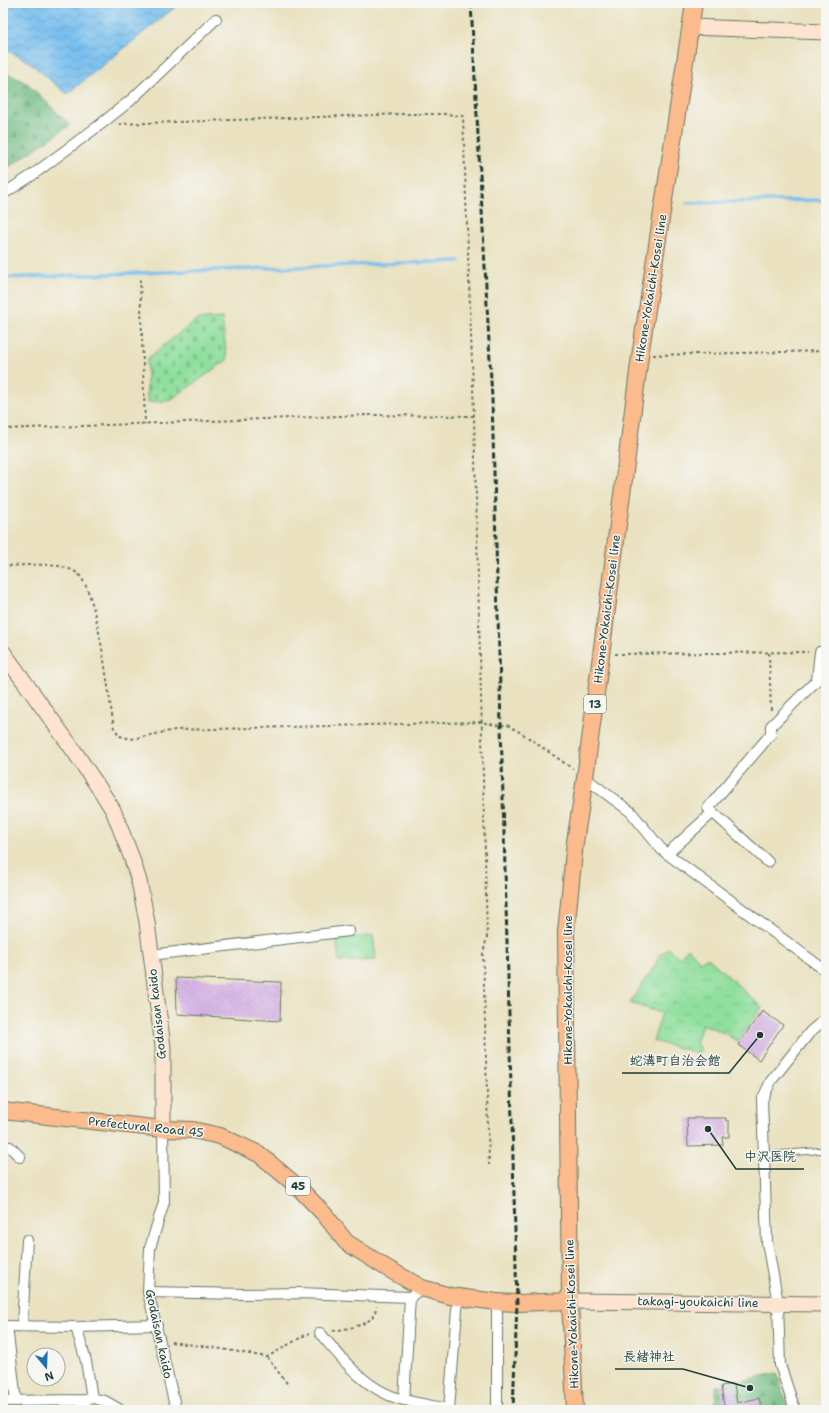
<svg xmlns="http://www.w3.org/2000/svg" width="829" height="1413" font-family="'Shantell Sans','Klee One',sans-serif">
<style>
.forest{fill:url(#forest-firs);stroke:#4a7e5c}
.cemetery{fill:url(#cemetery-stones);stroke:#588e69}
.park{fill:url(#park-crowns);stroke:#588e69}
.water{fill:url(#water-waves);stroke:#4a7e91}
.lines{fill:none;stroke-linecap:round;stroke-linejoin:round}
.stream{stroke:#76beee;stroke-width:3.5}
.building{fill:url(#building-back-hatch)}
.lane-casing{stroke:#667665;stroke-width:7}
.street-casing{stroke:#667665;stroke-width:12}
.secondary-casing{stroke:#667665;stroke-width:17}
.primary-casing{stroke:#667665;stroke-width:18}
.path{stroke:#667665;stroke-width:2;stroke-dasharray:3 3;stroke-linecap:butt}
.lane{stroke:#fff;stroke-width:5}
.street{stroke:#fff;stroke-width:10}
.secondary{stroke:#fde4d1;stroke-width:15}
.primary{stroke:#fbbb8c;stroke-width:16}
.rail{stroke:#1f3d34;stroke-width:3;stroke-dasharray:6 3;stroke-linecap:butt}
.labels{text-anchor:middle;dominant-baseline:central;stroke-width:3;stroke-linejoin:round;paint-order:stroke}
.shield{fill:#f6f6f2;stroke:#60746d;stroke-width:1}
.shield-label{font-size:11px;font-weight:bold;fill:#1f3d34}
.street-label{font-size:12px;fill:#1f3d34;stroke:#f6f6f2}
.leader{fill:none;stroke:#1f3d34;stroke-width:1.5}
.callout-dot{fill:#1f3d34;stroke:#f6f6f2;stroke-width:1.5}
.callout-label{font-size:13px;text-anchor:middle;font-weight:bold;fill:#1f3d34;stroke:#f6f6f2;stroke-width:3;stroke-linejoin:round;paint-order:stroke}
</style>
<defs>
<pattern id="forest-firs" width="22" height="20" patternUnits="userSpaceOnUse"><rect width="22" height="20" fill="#74be85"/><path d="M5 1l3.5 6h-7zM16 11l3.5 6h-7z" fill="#5f9c6e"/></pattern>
<pattern id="cemetery-stones" width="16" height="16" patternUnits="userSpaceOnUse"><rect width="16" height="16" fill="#90df9e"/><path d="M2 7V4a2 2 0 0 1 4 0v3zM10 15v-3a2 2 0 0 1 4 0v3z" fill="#7cc089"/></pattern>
<pattern id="park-crowns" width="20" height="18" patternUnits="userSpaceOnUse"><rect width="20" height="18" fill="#90df9e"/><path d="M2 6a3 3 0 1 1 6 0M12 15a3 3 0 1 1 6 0" fill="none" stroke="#7cc089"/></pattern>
<pattern id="water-waves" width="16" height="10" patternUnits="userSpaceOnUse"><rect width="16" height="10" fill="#76beee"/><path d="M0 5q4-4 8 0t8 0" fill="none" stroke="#609cc2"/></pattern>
<pattern id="building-back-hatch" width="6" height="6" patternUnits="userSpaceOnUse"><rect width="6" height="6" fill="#d6afe6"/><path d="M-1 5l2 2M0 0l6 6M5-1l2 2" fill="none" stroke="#ad90bb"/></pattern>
</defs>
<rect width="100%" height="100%" fill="#f6f6f2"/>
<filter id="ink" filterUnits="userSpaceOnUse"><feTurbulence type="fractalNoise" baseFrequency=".025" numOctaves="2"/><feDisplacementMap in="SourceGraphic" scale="8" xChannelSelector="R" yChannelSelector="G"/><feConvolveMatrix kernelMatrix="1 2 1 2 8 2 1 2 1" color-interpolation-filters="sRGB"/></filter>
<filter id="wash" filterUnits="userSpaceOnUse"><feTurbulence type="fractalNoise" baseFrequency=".012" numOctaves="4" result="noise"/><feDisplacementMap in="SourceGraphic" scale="16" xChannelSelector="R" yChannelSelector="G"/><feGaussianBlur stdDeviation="0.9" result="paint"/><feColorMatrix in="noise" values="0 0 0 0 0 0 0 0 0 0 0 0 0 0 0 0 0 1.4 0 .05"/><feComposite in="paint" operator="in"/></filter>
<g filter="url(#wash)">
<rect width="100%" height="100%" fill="#e9e1bf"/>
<g class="forest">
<polygon points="3,71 28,84 70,125 3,171"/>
<polygon points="777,1373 789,1410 716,1410 716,1386"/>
</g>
<polygon class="cemetery" points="222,318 227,360 169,401 147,402 147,359 196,320"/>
<g class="park">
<polygon points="373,935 376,960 339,962 337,940"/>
<path d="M669,948L679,958L688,948L700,961L708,958L762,1007L737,1042C727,1033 715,1029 702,1024L696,1044L701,1049L698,1053L653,1041L662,1013L630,1003L656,964L658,957Z"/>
</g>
<polygon class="water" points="25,3 176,3 178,5 67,94 29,62 3,48 3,6"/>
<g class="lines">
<g class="stream">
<polyline points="687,203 826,200"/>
<polyline points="3,278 459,261"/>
</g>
</g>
<g id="blocks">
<g class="building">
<polygon points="176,978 281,982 280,1021 177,1014"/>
<polygon points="762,1011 783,1025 759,1060 738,1045"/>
<polygon points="687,1118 726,1118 726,1121 729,1121 729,1137 722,1137 723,1145 688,1146"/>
<polygon points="734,1384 737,1403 759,1398 762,1410 723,1410 722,1406 724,1406 721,1386"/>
</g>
</g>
</g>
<g filter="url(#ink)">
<use href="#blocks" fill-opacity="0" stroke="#667665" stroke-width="1"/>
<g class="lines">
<defs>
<polyline id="lane" points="764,1155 826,1150"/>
<g id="street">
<polyline points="3,194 31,176 101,124 131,100 216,19"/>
<polyline points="585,778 631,812 662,850 826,971"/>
<polyline points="667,854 712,813"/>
<polyline points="768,862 708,808 771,734 771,726 817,680 820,652"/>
<polyline points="151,955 349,931"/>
<polyline points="163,1129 164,1202 150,1248 148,1292 176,1410"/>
<polyline points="3,1146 10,1147 20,1157"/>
<polyline points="148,1292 243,1294 298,1293 410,1297 422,1288"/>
<polyline points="497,1302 497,1410"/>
<polyline points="3,1326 76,1327 157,1325"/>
<polyline points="7,1326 16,1401"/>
<polyline points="22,1326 27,1240"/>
<polyline points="76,1327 86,1361 92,1398 105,1401 119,1409 120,1410"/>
<path d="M320,1333C342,1359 365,1389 400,1399C416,1403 433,1406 449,1409L458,1297"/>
<polyline points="404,1400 410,1297"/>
<polyline points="3,1401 86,1400 92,1398"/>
<polyline points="795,1410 780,1365 778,1303 767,1242 762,1100 771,1081 810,1032 826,1018"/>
</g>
<g id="secondary">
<polyline points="691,27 826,32"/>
<polyline points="3,652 72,748 101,791 113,810 131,856 139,881 147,922 163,1047 163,1129"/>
<polyline points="570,1301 826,1304"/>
</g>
<g id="primary">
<polyline points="3,1111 163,1129 193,1130 220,1136 259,1154 298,1187 325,1215 346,1242 385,1267 422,1288 450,1296 497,1302 517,1303 570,1301"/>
<polyline points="575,1410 570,1301 566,932 575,842 585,778 640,356 694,3"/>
</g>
</defs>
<use href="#lane" class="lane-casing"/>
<use href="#street" class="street-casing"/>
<use href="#secondary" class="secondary-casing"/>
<use href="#primary" class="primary-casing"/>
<g class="path">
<polyline points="119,124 402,114 444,114 463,116 474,416 487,937 483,953 489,1165"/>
<polyline points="140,279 145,424"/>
<polyline points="653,355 826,351"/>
<polyline points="3,429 368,415 474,416"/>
<path d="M3,566C23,566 62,560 78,574C98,591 109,699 114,728L120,736L131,739L175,730L481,722L501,726L506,724L526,736L573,769"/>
<polyline points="769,653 771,711"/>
<polyline points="615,654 808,652"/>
<path d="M333,1331C344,1329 367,1326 373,1316C375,1313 376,1309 377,1306"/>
<polyline points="171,1342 216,1348 267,1357 305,1335 309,1334"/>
<polyline points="267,1357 289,1386"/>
</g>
<use href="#lane" class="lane"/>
<use href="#street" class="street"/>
<use href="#secondary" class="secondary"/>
<use href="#primary" class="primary"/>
<polyline class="rail" points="471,3 492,399 517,1303 513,1410"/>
</g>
</g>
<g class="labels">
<g class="shield">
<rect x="584" y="695" width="22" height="18" rx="3"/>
<rect x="286" y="1177" width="24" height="18" rx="3"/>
</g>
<g class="shield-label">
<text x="595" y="704">13</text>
<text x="298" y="1186">45</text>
</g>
<g class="street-label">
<text transform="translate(651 288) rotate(-81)">Hikone-Yokaichi-Kosei line</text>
<text transform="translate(607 609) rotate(-83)">Hikone-Yokaichi-Kosei line</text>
<text transform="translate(568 990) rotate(-90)">Hikone-Yokaichi-Kosei line</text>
<text transform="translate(157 1014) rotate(-96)">Godaisan kaido</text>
<text transform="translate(146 1127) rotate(6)">Prefectural Road 45</text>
<text transform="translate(698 1302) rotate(1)">takagi-youkaichi line</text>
<text transform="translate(572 1314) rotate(-92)">Hikone-Yokaichi-Kosei line</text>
<text transform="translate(159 1334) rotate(78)">Godaisan kaido</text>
</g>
</g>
<path class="leader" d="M760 1035L729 1073H622M708 1129L736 1169H804M750 1388L683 1369H615"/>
<g class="callout-dot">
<circle cx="760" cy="1035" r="4"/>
<circle cx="708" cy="1129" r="4"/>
<circle cx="750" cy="1388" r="4"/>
</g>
<g class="callout-label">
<text x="675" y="1065">蛇溝町自治会館</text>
<text x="770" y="1161">中沢医院</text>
<text x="649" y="1361">長緒神社</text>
</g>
<rect width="829" height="1413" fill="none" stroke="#f6f6f2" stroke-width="16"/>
<g transform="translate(46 1367) rotate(161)"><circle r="19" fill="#f6f6f2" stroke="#a0aca6"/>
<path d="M0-3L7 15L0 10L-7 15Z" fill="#1f6fb2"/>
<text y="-6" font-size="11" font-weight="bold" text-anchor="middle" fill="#1f3d34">N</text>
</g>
</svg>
